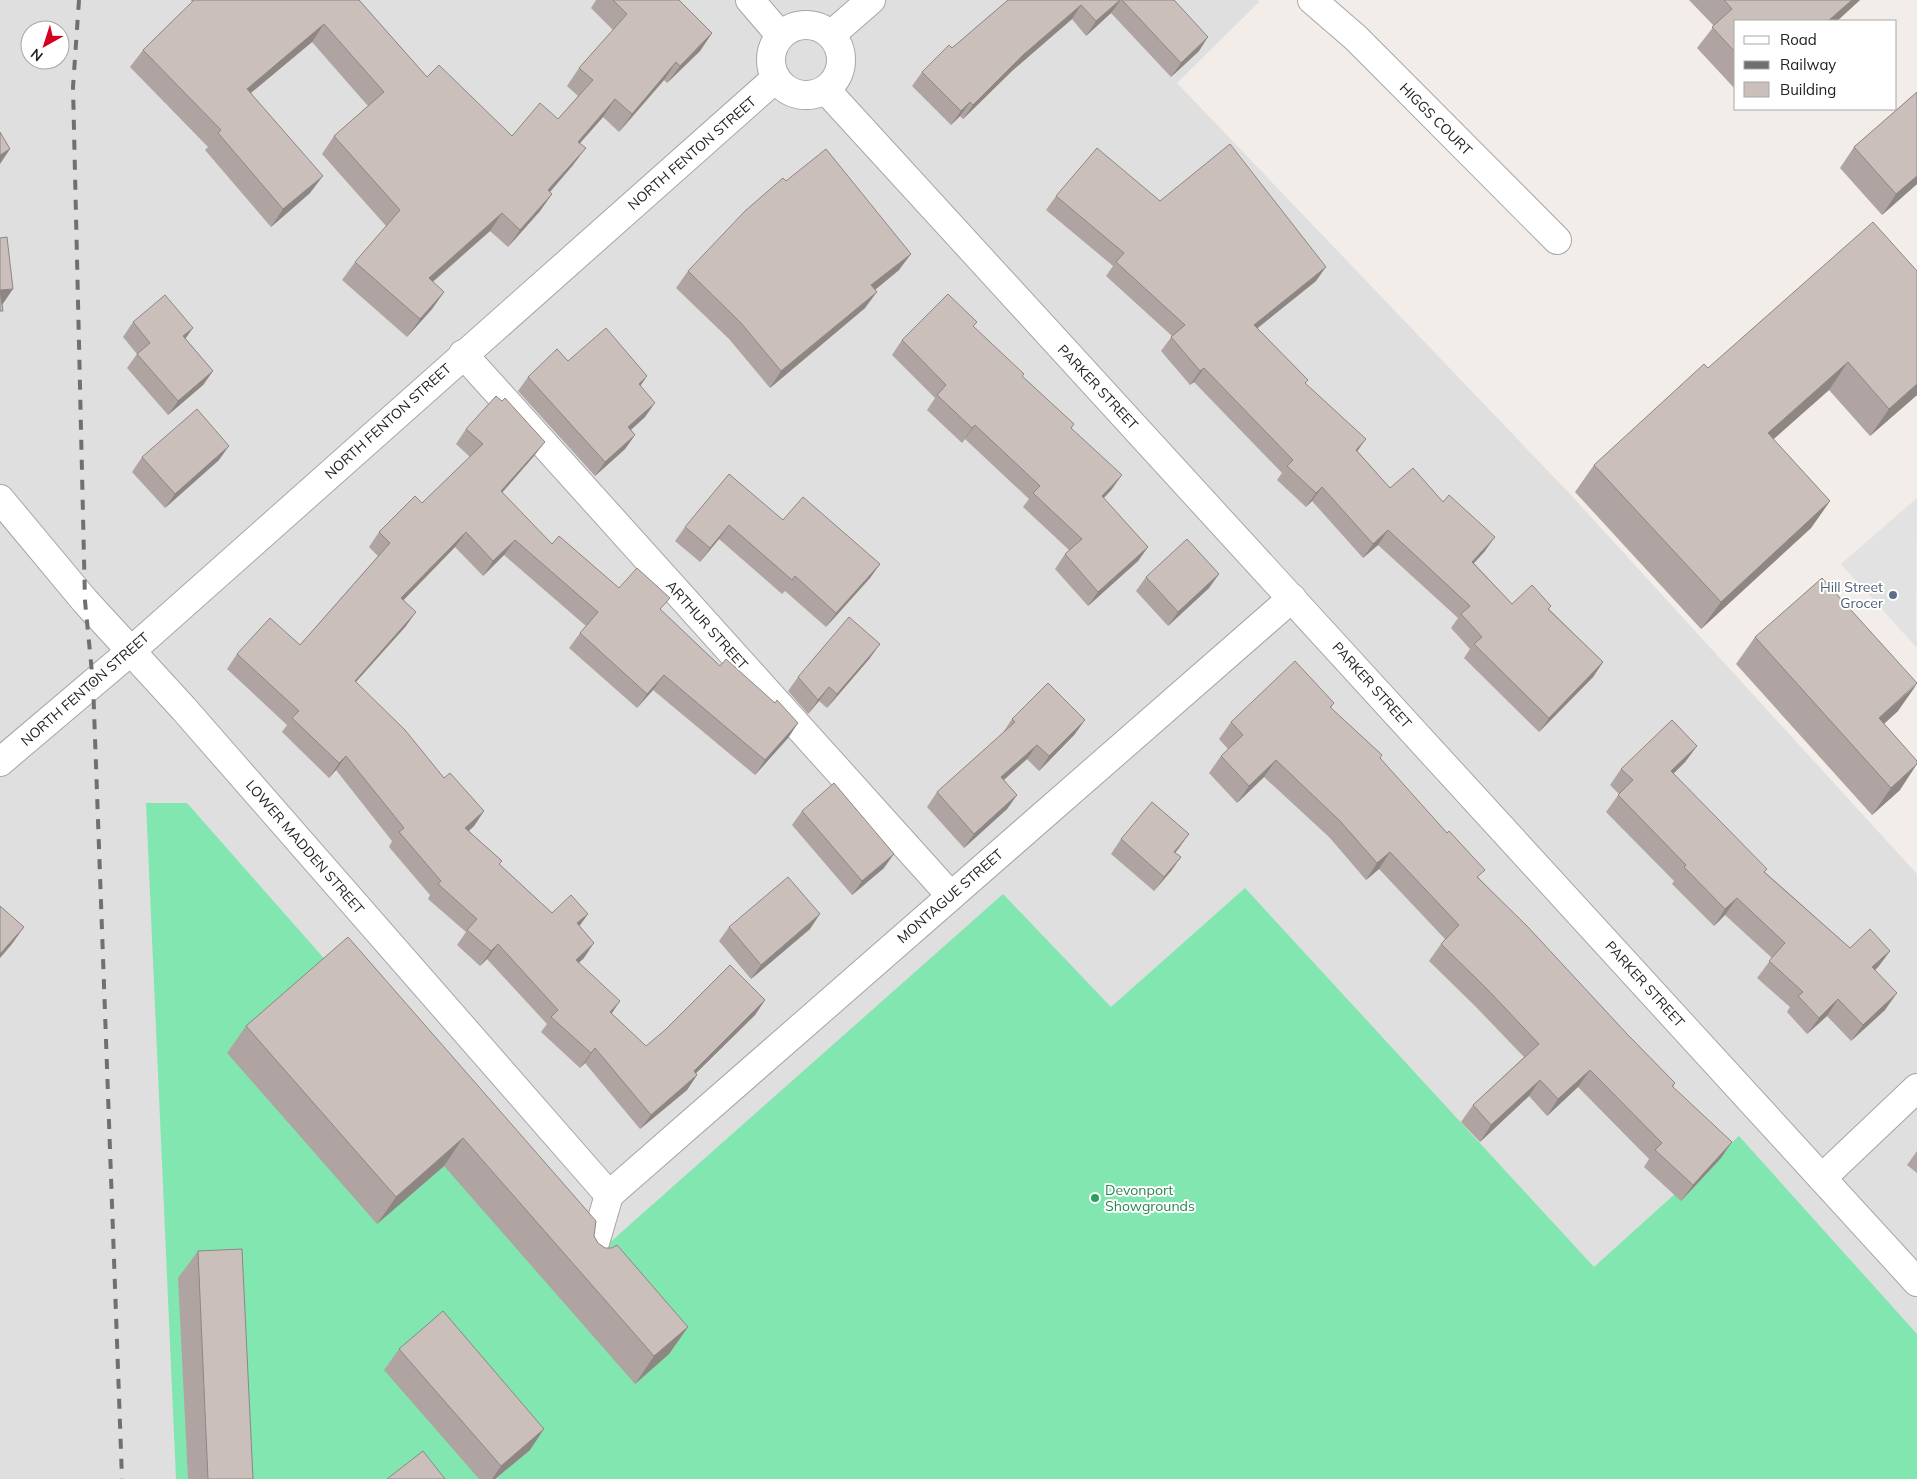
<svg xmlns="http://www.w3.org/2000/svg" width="1917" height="1479" font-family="Mulish,sans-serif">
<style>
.residential{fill:#e0dfdf;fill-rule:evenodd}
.pitch{fill:#82e6b0}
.parking{fill:#e2e2e2}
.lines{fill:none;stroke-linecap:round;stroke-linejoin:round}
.minor-casing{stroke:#a6a6a6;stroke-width:30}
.minor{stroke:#fff;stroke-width:28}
.rail{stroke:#707070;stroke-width:4;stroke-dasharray:10 10;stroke-linecap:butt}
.wall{fill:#afa4a1}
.shaded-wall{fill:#8e8683}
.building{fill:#cbbfbb;stroke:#8e8683}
.service-dot{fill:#5c6f8a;stroke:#fff;stroke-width:2}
.leisure-dot{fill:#2e9e5b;stroke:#fff;stroke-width:2}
.labels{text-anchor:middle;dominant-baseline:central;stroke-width:4;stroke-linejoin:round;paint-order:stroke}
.street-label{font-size:14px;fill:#222;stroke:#fff}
.service-label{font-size:14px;fill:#4e5e75;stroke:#fff;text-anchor:end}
.leisure-label{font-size:14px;fill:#27864d;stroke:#fff;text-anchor:start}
</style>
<rect width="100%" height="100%" fill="#f2ede8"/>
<path class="residential" d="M0,0H1258L1259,2L1177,83L1570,494L1917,874V1479H0ZM30,30H60V60H30Z"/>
<polygon class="pitch" points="146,803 187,803 590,1260 1003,894 1111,1007 1245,888 1594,1267 1739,1136 1917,1334 1917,1479 176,1479"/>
<polygon class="parking" points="1917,498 1916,628 1917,648 1841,564"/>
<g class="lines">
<defs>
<g id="minor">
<polyline points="750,0 780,35"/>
<polyline points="1312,0 1356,38 1557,240"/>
<circle cx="806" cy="60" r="35"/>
<polyline points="832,34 871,0"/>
<polyline points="826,90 1917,1282"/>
<polyline points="463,354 951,896"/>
<polyline points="0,499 85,601 184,709 609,1195"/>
<polyline points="0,762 131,651 776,78"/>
<polyline points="1822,1178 1917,1088"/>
<polyline points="609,1195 1292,598"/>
<polyline points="590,1260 609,1195"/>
</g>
</defs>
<use href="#minor" class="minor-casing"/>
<use href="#minor" class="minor"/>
<polyline class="rail" points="79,0 73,87 85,601 93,683 122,1479"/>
</g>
<g class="wall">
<polygon points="191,0 359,0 427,77 512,136 558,119 578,96 567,86 579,68 613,30 591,8 596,0 679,0 712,33 700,51 667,83 664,80 619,132 603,117 580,143 573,165 550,192 552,194 540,211 508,247 490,231 433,282 444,292 432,309 407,337 342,280 355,262 386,226 322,154 334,136 368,106 312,42 251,93 310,193 271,227 205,150 208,147 130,67 143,50 192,2"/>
<polygon points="1008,0 1174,0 1199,51 1171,77 1111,13 1086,36 1072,19 1013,70 963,119 960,116 951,125 912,86 922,72 952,48"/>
<polygon points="1689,0 1860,0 1837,21 1736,21 1736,90 1697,48 1714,26"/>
<polygon points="1917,92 1917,184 1882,215 1840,168 1854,147"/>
<polygon points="786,181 899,270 875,290 865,308 770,388 729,339 676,288 688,271"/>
<polygon points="1056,196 1160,201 1316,281 1257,328 1308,380 1305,383 1357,451 1390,488 1485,551 1474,563 1512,604 1551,606 1549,609 1603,662 1593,677 1539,732 1464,658 1470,649 1451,628 1458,618 1378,545 1363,558 1312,501 1306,507 1277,480 1282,473 1194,382 1190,385 1161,351 1172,336 1106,276 1113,266 1046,210"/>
<polygon points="1917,271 1917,395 1870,436 1829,390 1773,439 1830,501 1811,528 1701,629 1575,492 1594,465 1708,368"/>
<polygon points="133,322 185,338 213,371 203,385 168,415 127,368 137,354 123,337"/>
<polygon points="973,327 1022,376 1074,424 1071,428 1112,489 1103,498 1148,547 1138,561 1088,606 1055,569 1065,554 1069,550 1023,507 1029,499 965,439 962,443 927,410 935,398 892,355 902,340"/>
<polygon points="568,361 640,386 645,417 631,430 635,435 625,449 595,476 518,391 528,377"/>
<polygon points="466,429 534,456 502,493 552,544 619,588 661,610 720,666 798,723 788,738 755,775 653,690 637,708 569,648 580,633 586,626 504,555 483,576 455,547 403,600 406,626 356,682 444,778 484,811 474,826 469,831 502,861 499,864 552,913 588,914 579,926 584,958 579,962 611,1013 646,1046 765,1000 755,1015 696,1073 697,1075 687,1090 640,1129 585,1063 580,1068 541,1032 547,1024 487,959 480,966 457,945 466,932 428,899 430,895 389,847 392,841 336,770 329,778 282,732 287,725 227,669 237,654 300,645 378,556 369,547 379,532 422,503 470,457 456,444"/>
<polygon points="142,457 219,460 165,508 132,472"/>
<polygon points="783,520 880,564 870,578 826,627 785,591 782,594 719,539 700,562 675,541 685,527"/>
<polygon points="1219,574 1209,588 1168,626 1136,591 1146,577"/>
<polygon points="1755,637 1898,711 1884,724 1900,790 1872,815 1736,664"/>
<polygon points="870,658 827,708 819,701 808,714 788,691 798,677"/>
<polygon points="1334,703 1331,708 1382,755 1380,758 1479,878 1628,1035 1675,1083 1673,1087 1721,1158 1681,1201 1644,1167 1649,1159 1578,1087 1547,1116 1529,1096 1480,1142 1461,1122 1473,1105 1524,1057 1475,1006 1429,961 1441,944 1445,939 1379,869 1366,880 1329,837 1264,777 1237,803 1209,773 1221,756 1228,749 1219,739 1231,722"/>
<polygon points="1012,719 1075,734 1039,771 1027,759 1004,780 1017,795 1007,809 964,848 927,807 937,792 1002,734"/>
<polygon points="1697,746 1685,762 1673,774 1765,872 1850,948 1890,951 1878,967 1875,970 1885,1010 1851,1041 1827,1016 1807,1034 1787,1012 1790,1007 1757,978 1772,958 1725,915 1714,926 1672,884 1674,881 1606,812 1619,794 1610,785 1621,769"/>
<polygon points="802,811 884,868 852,895 792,825"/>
<polygon points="1121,839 1179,848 1175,853 1181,857 1171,871 1154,891 1111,854"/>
<polygon points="729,927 810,929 751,979 719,941"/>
<polygon points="348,937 594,1236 598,1243 605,1248 612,1248 688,1327 669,1354 635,1384 444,1166 377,1224 227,1053 246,1026"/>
<polygon points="1917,1151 1917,1173 1907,1165"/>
<polygon points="198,1251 253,1479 188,1479 178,1278"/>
<polygon points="399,1349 530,1450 495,1479 479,1479 384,1370"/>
</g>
<g class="shaded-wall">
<polygon points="1121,0 1111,13 1086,36 1096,21"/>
<polygon points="1852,0 1860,0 1837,21 1828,21"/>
<polygon points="1081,5 1072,19 1013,70 963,119 973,105 1023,55"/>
<polygon points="324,24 312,42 235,106 247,89"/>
<polygon points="712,33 700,51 667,83 680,66"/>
<polygon points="1208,37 1199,51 1171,77 1181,63"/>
<polygon points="676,62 664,80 619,132 632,114"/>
<polygon points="615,99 603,117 566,159 578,142"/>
<polygon points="970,102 960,116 951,125 961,111"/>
<polygon points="586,148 573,165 536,208 548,190"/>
<polygon points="10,149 0,164 0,155"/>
<polygon points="323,176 310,193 271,227 283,209"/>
<polygon points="1917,176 1917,184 1882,215 1896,194"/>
<polygon points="552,194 540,211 508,247 520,230"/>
<polygon points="502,213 490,231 416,296 429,278"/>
<polygon points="911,254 899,270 860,302 871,285"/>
<polygon points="1326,267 1316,281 1244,339 1254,325"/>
<polygon points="13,289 0,308 0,290"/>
<polygon points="444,292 432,309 407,337 420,319"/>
<polygon points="877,292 865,308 770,388 781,371"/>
<polygon points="193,328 183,342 183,336"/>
<polygon points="1848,362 1829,390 1749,461 1768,433"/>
<polygon points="1204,368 1194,382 1190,385 1200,371"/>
<polygon points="213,371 203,385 168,415 178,401"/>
<polygon points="647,376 637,391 639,384"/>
<polygon points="1917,384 1917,395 1870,436 1889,409"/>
<polygon points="655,403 645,417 618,441 628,427"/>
<polygon points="975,425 965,439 962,443 972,428"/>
<polygon points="635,435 625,449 595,476 605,462"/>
<polygon points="1366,439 1356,453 1356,450"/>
<polygon points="545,442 534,456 490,506 501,491"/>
<polygon points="229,446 219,460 165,508 175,494"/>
<polygon points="1122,475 1112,489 1092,511 1102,496"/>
<polygon points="1322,487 1312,501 1306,507 1316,493"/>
<polygon points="1830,501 1811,528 1701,629 1721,602"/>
<polygon points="729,525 719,539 700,562 710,548"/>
<polygon points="1388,530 1378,545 1363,558 1373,544"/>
<polygon points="466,532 455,547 391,613 401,598"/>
<polygon points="1495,537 1485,551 1462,576 1472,562"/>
<polygon points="515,540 504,555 483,576 493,561"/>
<polygon points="1148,547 1138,561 1088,606 1098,592"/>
<polygon points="880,564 870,578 826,627 836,613"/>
<polygon points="1219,574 1209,588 1168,626 1178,612"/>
<polygon points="416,612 406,626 344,695 355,681"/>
<polygon points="880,644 870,658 827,708 837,694"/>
<polygon points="1603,662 1593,677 1539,732 1549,718"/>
<polygon points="664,675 653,690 637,708 647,694"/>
<polygon points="1917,684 1898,711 1860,745 1879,718"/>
<polygon points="829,687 819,701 808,714 818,700"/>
<polygon points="1085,720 1075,734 1039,771 1049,756"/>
<polygon points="798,723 788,738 755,775 765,760"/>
<polygon points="1037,745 1027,759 991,791 1001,777"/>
<polygon points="1697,746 1685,762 1659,788 1671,771"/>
<polygon points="346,756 336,770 329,778 339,763"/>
<polygon points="1276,760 1264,777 1237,803 1249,786"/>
<polygon points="1917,764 1900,790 1872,815 1891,788"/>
<polygon points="1017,795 1007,809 964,848 974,834"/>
<polygon points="484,811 474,826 455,843 465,828"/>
<polygon points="1189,834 1179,848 1164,866 1174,852"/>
<polygon points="1390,852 1379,869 1366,880 1377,863"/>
<polygon points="894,854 884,868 852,895 862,881"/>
<polygon points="1181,857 1171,871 1154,891 1164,877"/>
<polygon points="1737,898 1725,915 1714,926 1725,909"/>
<polygon points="588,914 578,928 577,923"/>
<polygon points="820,914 810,929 751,979 761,965"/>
<polygon points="24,927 12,944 0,958 0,954"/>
<polygon points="594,943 584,958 566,975 576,960"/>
<polygon points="498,944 487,959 480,966 491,951"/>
<polygon points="1890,951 1878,967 1861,984 1872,967"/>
<polygon points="1897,993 1885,1010 1851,1041 1863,1025"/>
<polygon points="1838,999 1827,1016 1807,1034 1819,1018"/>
<polygon points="765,1000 755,1015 683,1086 694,1071"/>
<polygon points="620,1001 610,1016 610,1012"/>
<polygon points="595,1048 585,1063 580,1068 591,1053"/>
<polygon points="1590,1070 1578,1087 1547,1116 1558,1099"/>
<polygon points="697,1075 687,1090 640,1129 651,1115"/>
<polygon points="1540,1080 1529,1096 1480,1142 1491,1125"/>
<polygon points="463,1138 444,1166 377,1224 396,1197"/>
<polygon points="1732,1142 1721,1158 1681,1201 1693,1185"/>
<polygon points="688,1327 669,1354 635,1384 654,1356"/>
<polygon points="544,1429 530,1450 495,1479 492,1479 501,1466"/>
</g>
<g class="building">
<polygon points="194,0 359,0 427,77 439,65 512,136 540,103 558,119 593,80 579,68 627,14 613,0 679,0 712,33 680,66 676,62 632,114 615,99 578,142 586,148 548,190 552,194 520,230 502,213 429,278 444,292 420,319 355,262 400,210 334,136 384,92 324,24 247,89 323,176 283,209 218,133 221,130 143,50"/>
<polygon points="1008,0 1120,0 1096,21 1081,5 1023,55 973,105 970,102 961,111 922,72 949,45 952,48"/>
<polygon points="1122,0 1174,0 1208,37 1181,63"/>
<polygon points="1724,0 1852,0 1828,21 1736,21 1736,53 1712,27 1732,9"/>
<polygon points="1917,92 1917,176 1896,194 1854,147"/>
<polygon points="0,132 10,149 0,155"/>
<polygon points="1230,144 1326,267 1254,325 1308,380 1305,383 1366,439 1356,450 1390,488 1413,468 1443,502 1449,495 1495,537 1472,562 1512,604 1532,585 1551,606 1548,609 1603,662 1549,718 1474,644 1482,637 1461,614 1470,606 1388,530 1373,544 1322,487 1316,493 1287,466 1293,460 1204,368 1200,371 1171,337 1185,325 1116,262 1124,253 1056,196 1097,148 1160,201"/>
<polygon points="826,149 911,254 871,285 877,292 781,371 741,323 688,271 745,211 783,178 786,181"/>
<polygon points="1873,222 1917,271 1917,384 1889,409 1848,362 1768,433 1830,501 1721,602 1594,465 1704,364 1708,368"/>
<polygon points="7,237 13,289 0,290 3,311 0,311 0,238"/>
<polygon points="948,294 977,322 973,326 1024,374 1022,376 1074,424 1071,428 1122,475 1102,496 1148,547 1098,592 1065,554 1082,539 1033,493 1040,486 975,425 972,428 937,395 946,385 902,340"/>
<polygon points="165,295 193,328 183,336 213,371 178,401 137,354 150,343 133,322"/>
<polygon points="606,328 647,376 639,384 655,403 628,427 635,435 605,462 528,377 557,349 568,361"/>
<polygon points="496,396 502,401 505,398 545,442 501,491 552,544 559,536 619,588 637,568 670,598 660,609 720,666 726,659 775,703 777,700 798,723 765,760 664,675 647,694 580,633 598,612 515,540 493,561 466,532 401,598 416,612 355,681 405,730 444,778 450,773 484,811 465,828 502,861 499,864 552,913 571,895 588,914 577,923 594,943 576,960 620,1001 610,1012 646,1046 665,1030 730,965 765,1000 694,1071 697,1075 651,1115 595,1048 591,1053 551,1017 558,1010 498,944 491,951 467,930 477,919 438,884 441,881 399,832 404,828 346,756 339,763 292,718 299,711 237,654 270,618 300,645 390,543 379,532 415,496 422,503 483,444 466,429"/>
<polygon points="197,409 229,446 175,494 142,457"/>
<polygon points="729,474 783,520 803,497 880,564 836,613 795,576 792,580 729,525 710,548 685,527"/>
<polygon points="1187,539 1219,574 1178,612 1146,577"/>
<polygon points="1822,578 1917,683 1879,718 1917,761 1917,764 1891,788 1755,637"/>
<polygon points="849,617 880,644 837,694 829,687 818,700 798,677"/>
<polygon points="1295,661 1334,703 1330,707 1382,755 1380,758 1447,833 1449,831 1485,870 1477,877 1527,926 1628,1035 1675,1083 1672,1086 1732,1142 1693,1185 1655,1150 1662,1143 1590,1070 1558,1099 1540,1080 1491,1125 1473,1105 1539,1044 1487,989 1441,944 1459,925 1390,852 1377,863 1340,821 1276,760 1249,786 1221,756 1243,735 1231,722"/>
<polygon points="1048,683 1085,720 1049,756 1037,745 1001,777 1017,795 974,834 937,792 1015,722 1012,719"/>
<polygon points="1672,720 1697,746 1671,771 1767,869 1764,872 1850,948 1870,929 1890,951 1872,967 1897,993 1863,1025 1838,999 1819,1018 1798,996 1803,992 1769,961 1785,943 1737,898 1725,909 1684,867 1686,865 1618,795 1633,780 1621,769"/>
<polygon points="834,783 894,854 862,881 802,811"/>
<polygon points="1152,802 1189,834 1174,852 1181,857 1164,877 1121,839"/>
<polygon points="788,877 820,914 761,965 729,927"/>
<polygon points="0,906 24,927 0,954"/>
<polygon points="348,937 596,1221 594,1236 598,1243 605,1248 612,1248 617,1245 688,1327 654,1356 463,1138 396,1197 246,1026"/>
<polygon points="242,1249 253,1479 208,1479 198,1251"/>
<polygon points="443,1311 544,1429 501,1466 399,1349"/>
<polygon points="423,1451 445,1479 387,1479"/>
</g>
<circle class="service-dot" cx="1893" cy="595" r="5"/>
<circle class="leisure-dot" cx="1095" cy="1198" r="5"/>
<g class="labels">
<g class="street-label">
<text transform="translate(1436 119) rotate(45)">HIGGS COURT</text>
<text transform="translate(692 153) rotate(-41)">NORTH FENTON STREET</text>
<text transform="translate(1098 387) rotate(47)">PARKER STREET</text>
<text transform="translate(388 421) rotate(-42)">NORTH FENTON STREET</text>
<text transform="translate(707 625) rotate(48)">ARTHUR STREET</text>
<text transform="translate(1372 685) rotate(48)">PARKER STREET</text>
<text transform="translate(85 689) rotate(-41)">NORTH FENTON STREET</text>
<text transform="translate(305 847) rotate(49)">LOWER MADDEN STREET</text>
<text transform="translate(950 896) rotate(-41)">MONTAGUE STREET</text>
<text transform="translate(1645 984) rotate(48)">PARKER STREET</text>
</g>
<g class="service-label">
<text x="1883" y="587">Hill Street<tspan x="1883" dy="16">Grocer</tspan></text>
</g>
<g class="leisure-label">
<text x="1105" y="1190">Devonport<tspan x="1105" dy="16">Showgrounds</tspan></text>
</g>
</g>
<rect x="1734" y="20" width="162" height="90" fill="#ffffff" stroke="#a7a7a7"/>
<rect x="1744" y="36" width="25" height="8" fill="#ffffff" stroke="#a7a7a7"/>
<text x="1780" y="45" font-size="15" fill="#222222">Road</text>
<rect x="1744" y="61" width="25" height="8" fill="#707070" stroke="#a7a7a7"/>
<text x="1780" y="70" font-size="15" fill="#222222">Railway</text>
<rect x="1744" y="82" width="25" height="15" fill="#cbbfbb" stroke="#a7a7a7"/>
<text x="1780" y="95" font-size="15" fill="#222222">Building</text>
<g transform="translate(45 45) rotate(219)"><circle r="24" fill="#ffffff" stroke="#a7a7a7"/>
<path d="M0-4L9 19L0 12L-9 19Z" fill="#d40020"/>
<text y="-8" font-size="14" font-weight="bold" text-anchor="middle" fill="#222222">N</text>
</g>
</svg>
